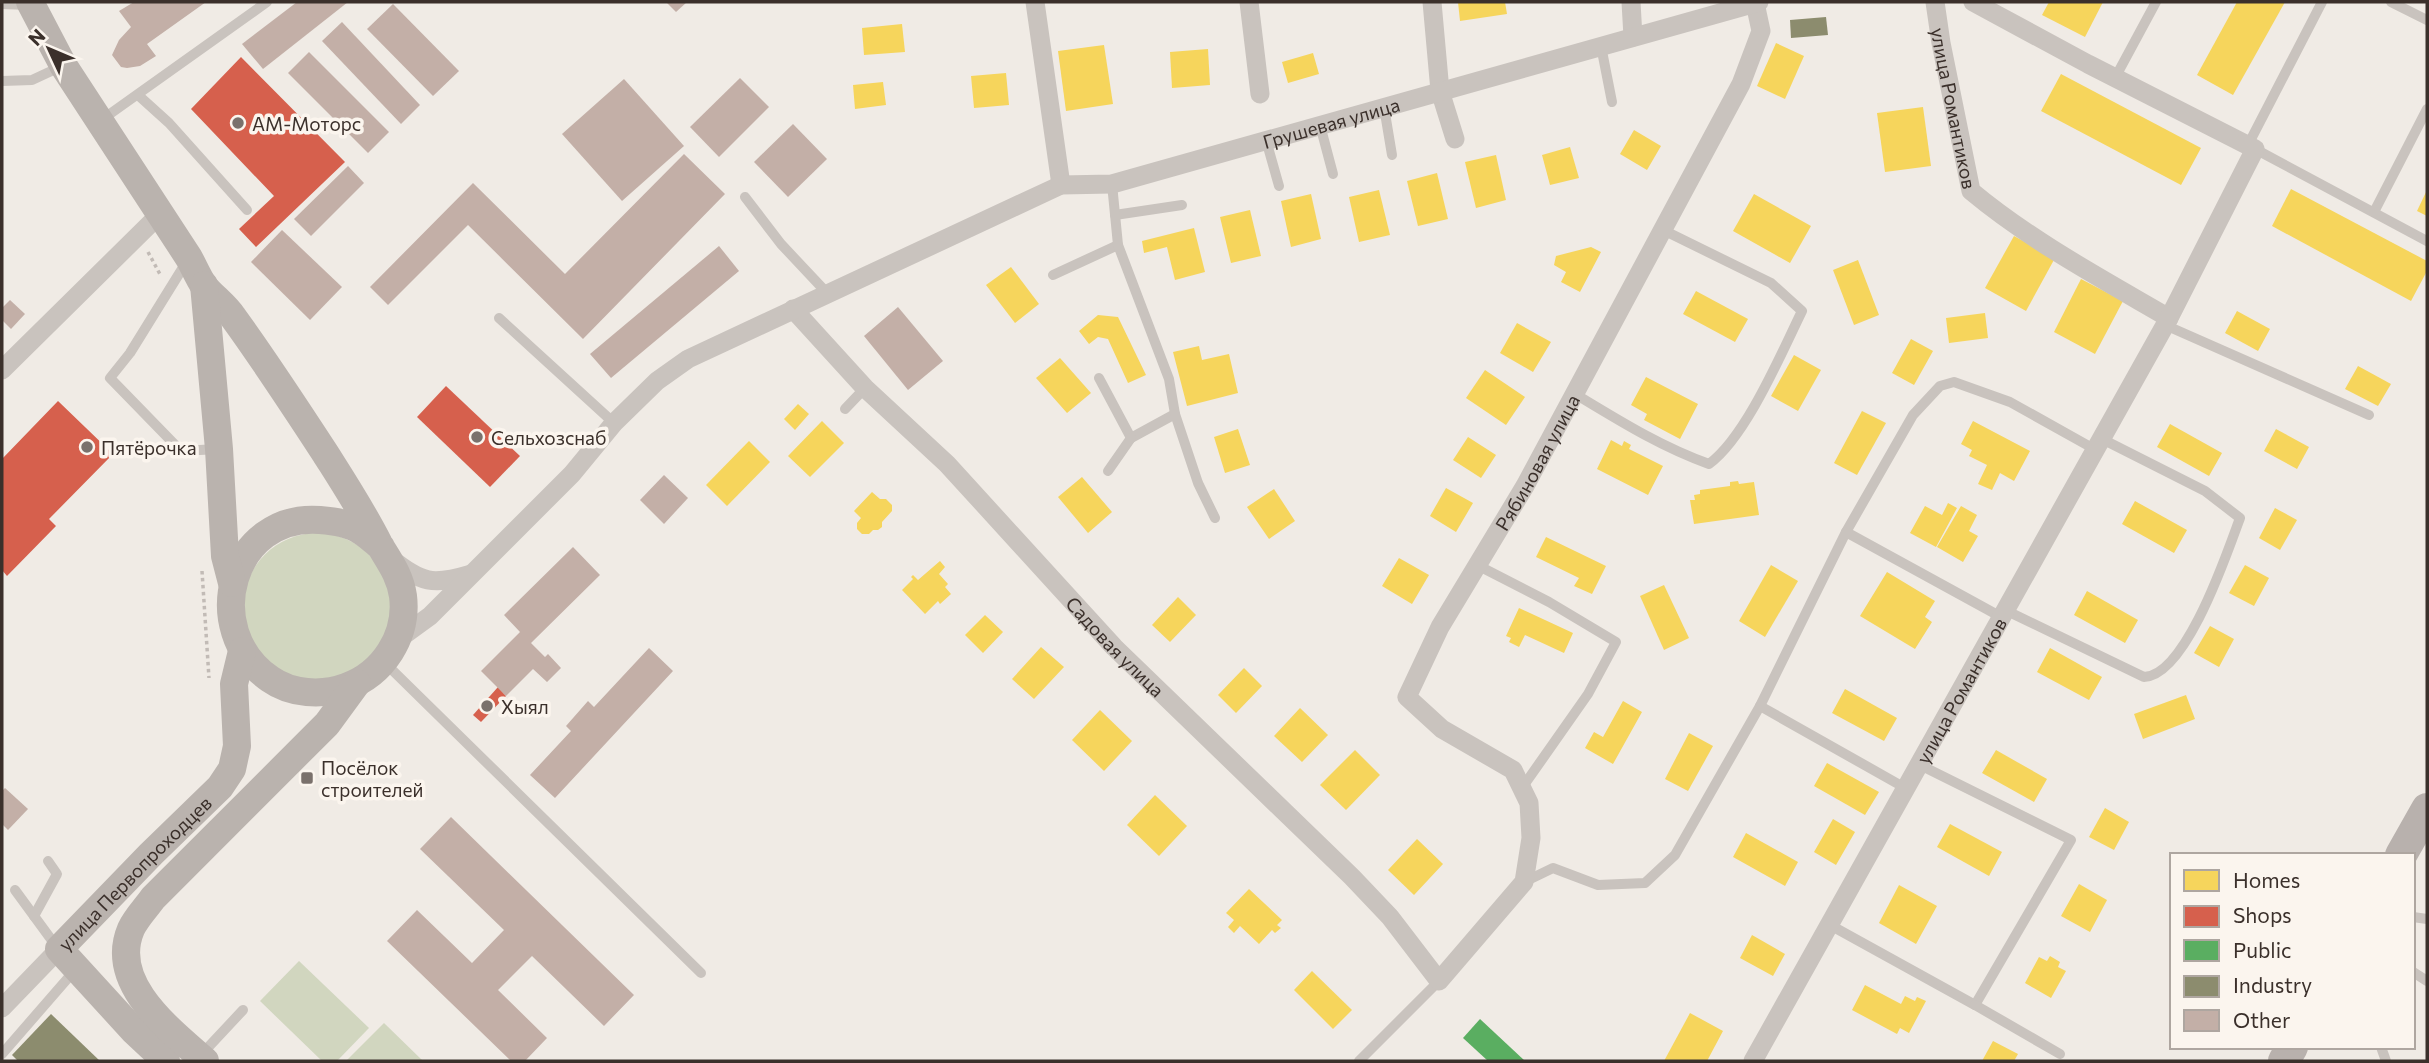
<svg xmlns="http://www.w3.org/2000/svg" width="2429" height="1063" font-family="Commissioner,sans-serif">
<style>
.green{fill:#d1d6bf}
.homes{fill:#f6d55c}
.shops{fill:#d6604d}
.public{fill:#5aae61}
.industry{fill:#8c8c6e}
.building{fill:#c3afa7}
.lines{fill:none;stroke-linecap:round;stroke-linejoin:round}
.path{stroke:#c2bbb6;stroke-width:3.5;stroke-dasharray:3.5 3.5;stroke-linecap:butt}
.lane{stroke:#c9c3be;stroke-width:10}
.street{stroke:#c9c3be;stroke-width:19}
.secondary{stroke:#bab3ae;stroke-width:28}
.primary{stroke:#b8b1ad;stroke-width:32}
.poi-dot{fill:#7a716c;stroke:#fbf5ee;stroke-width:2.5}
.labels{text-anchor:middle;dominant-baseline:central;stroke-width:7;stroke-linejoin:round;paint-order:stroke}
.street-label{font-size:19px;fill:#3b302b;stroke:#fbf5ee}
.poi-label{font-size:19px;fill:#3b302b;stroke:#fbf5ee;text-anchor:start}
</style>
<rect width="100%" height="100%" fill="#f0ebe5"/>
<g class="green">
<circle cx="317" cy="607" r="74"/>
<polygon points="299,961 369,1028 337,1061 322,1061 260,1001"/>
<polygon points="384,1023 423,1061 346,1061"/>
</g>
<g class="homes">
<polygon points="1458,2 1505,2 1507,14 1460,21"/>
<polygon points="2049,2 2103,2 2085,37 2042,15"/>
<polygon points="2237,2 2285,2 2233,95 2197,75"/>
<polygon points="902,24 905,52 864,55 862,28"/>
<polygon points="1776,43 1804,56 1785,99 1757,86"/>
<polygon points="1104,45 1113,104 1066,111 1058,51"/>
<polygon points="1208,49 1210,85 1172,88 1170,52"/>
<polygon points="1313,53 1319,74 1288,83 1282,62"/>
<polygon points="1006,73 1009,105 974,108 971,76"/>
<polygon points="2061,74 2201,148 2181,185 2041,111"/>
<polygon points="883,82 886,105 855,109 853,85"/>
<polygon points="1923,107 1931,166 1885,172 1877,113"/>
<polygon points="1634,130 1661,146 1647,170 1620,154"/>
<polygon points="1570,147 1579,178 1550,185 1542,155"/>
<polygon points="1496,155 1506,200 1476,208 1465,162"/>
<polygon points="1437,173 1448,219 1418,226 1407,181"/>
<polygon points="2291,189 2427,261 2427,271 2411,301 2272,226"/>
<polygon points="1379,190 1390,235 1359,242 1349,197"/>
<polygon points="2427,190 2427,216 2417,211"/>
<polygon points="1311,194 1321,239 1291,247 1281,201"/>
<polygon points="1754,194 1811,226 1790,263 1733,231"/>
<polygon points="1250,210 1261,256 1231,263 1220,217"/>
<polygon points="1194,228 1205,272 1175,280 1167,247 1144,253 1142,241"/>
<polygon points="2014,236 2055,258 2026,311 1985,288"/>
<polygon points="1591,247 1601,252 1580,292 1561,282 1566,272 1554,265 1556,256"/>
<polygon points="1858,260 1879,315 1854,325 1833,270"/>
<polygon points="1011,267 1039,304 1015,323 986,285"/>
<polygon points="2081,279 2123,301 2095,354 2054,332"/>
<polygon points="1696,291 1748,319 1735,342 1683,314"/>
<polygon points="2237,311 2270,329 2258,351 2225,333"/>
<polygon points="1985,313 1988,338 1949,343 1946,318"/>
<polygon points="1098,315 1118,317 1146,375 1128,383 1108,339 1098,337 1089,344 1079,331"/>
<polygon points="1517,323 1551,342 1533,372 1500,353"/>
<polygon points="1911,339 1933,351 1914,385 1892,373"/>
<polygon points="1199,346 1202,360 1229,354 1238,393 1187,406 1173,352"/>
<polygon points="1794,355 1821,370 1798,411 1771,396"/>
<polygon points="1060,358 1091,393 1067,413 1036,378"/>
<polygon points="2358,366 2391,384 2378,406 2345,389"/>
<polygon points="1485,370 1525,397 1506,425 1466,398"/>
<polygon points="1646,377 1698,404 1680,439 1644,420 1647,414 1631,405"/>
<polygon points="798,404 809,414 795,430 784,419"/>
<polygon points="1862,411 1886,423 1857,475 1834,463"/>
<polygon points="822,421 844,443 810,477 788,456"/>
<polygon points="1973,421 2030,451 2014,481 2000,473 1992,490 1978,484 1987,465 1969,456 1972,450 1961,444"/>
<polygon points="2170,424 2222,453 2209,476 2157,447"/>
<polygon points="1238,429 1250,465 1225,473 1214,437"/>
<polygon points="2276,429 2309,447 2297,469 2264,451"/>
<polygon points="1468,437 1496,455 1481,478 1453,460"/>
<polygon points="1611,440 1622,446 1624,441 1631,445 1629,449 1663,466 1648,495 1597,469"/>
<polygon points="749,441 770,462 727,506 706,485"/>
<polygon points="1082,477 1112,512 1088,533 1058,497"/>
<polygon points="1738,481 1739,484 1754,482 1759,515 1694,524 1690,500 1695,500 1694,495 1700,494 1700,490 1730,486 1730,482"/>
<polygon points="1446,488 1473,503 1456,532 1430,516"/>
<polygon points="1274,489 1295,521 1269,539 1247,507"/>
<polygon points="872,492 880,499 886,499 892,505 892,511 882,522 882,527 878,530 873,530 869,534 862,534 857,529 857,523 861,518 854,511"/>
<polygon points="2135,501 2187,530 2174,553 2122,524"/>
<polygon points="1948,503 1957,508 1936,547 1910,533 1925,506 1942,515"/>
<polygon points="1961,506 1977,515 1969,531 1978,536 1963,562 1937,547"/>
<polygon points="2275,508 2297,520 2280,550 2259,538"/>
<polygon points="1546,537 1606,566 1592,594 1574,586 1579,578 1536,557"/>
<polygon points="1399,558 1429,575 1412,604 1382,586"/>
<polygon points="940,561 945,567 939,574 948,584 945,587 951,594 940,604 938,601 925,614 902,590 913,579 911,577 913,575 918,580"/>
<polygon points="1771,565 1798,581 1765,637 1739,621"/>
<polygon points="2245,565 2269,578 2254,606 2229,593"/>
<polygon points="1887,572 1935,601 1925,617 1932,622 1915,649 1860,616"/>
<polygon points="1664,585 1689,638 1664,650 1640,596"/>
<polygon points="2087,591 2138,620 2125,643 2074,615"/>
<polygon points="1178,597 1196,615 1170,642 1152,625"/>
<polygon points="1519,608 1573,633 1564,653 1525,635 1519,647 1509,642 1511,638 1506,636"/>
<polygon points="985,615 1003,632 983,653 965,635"/>
<polygon points="2210,626 2234,639 2219,667 2194,653"/>
<polygon points="1041,647 1064,667 1034,699 1012,679"/>
<polygon points="2050,648 2102,677 2089,700 2037,672"/>
<polygon points="1244,668 1262,686 1236,713 1218,695"/>
<polygon points="1845,689 1897,718 1884,741 1832,713"/>
<polygon points="2186,695 2195,719 2143,739 2134,714"/>
<polygon points="1623,701 1642,712 1613,764 1585,748 1594,732 1603,737"/>
<polygon points="1300,708 1328,735 1302,762 1274,736"/>
<polygon points="1100,710 1132,741 1104,771 1072,740"/>
<polygon points="1689,733 1713,746 1688,791 1665,779"/>
<polygon points="1355,750 1380,775 1346,810 1320,785"/>
<polygon points="1996,750 2047,779 2034,802 1982,773"/>
<polygon points="1827,763 1879,792 1865,815 1814,786"/>
<polygon points="1155,795 1187,826 1159,856 1127,825"/>
<polygon points="2105,808 2129,822 2114,850 2089,837"/>
<polygon points="1833,819 1855,832 1836,865 1814,852"/>
<polygon points="1950,824 2002,852 1989,876 1937,847"/>
<polygon points="1746,833 1798,862 1785,886 1733,857"/>
<polygon points="1417,839 1443,864 1414,895 1388,870"/>
<polygon points="2079,884 2107,900 2090,932 2061,916"/>
<polygon points="1899,885 1937,906 1916,944 1879,923"/>
<polygon points="1249,889 1282,920 1277,925 1281,928 1275,933 1272,930 1259,944 1240,926 1234,933 1228,927 1234,920 1226,913"/>
<polygon points="1752,935 1785,954 1773,976 1740,958"/>
<polygon points="2050,956 2060,962 2058,967 2066,971 2051,998 2025,983 2039,957 2047,961"/>
<polygon points="1312,971 1352,1010 1333,1029 1294,990"/>
<polygon points="1865,985 1901,1004 1905,996 1915,1001 1917,997 1926,1001 1909,1033 1900,1028 1897,1034 1852,1010"/>
<polygon points="1690,1013 1723,1031 1707,1061 1664,1061"/>
<polygon points="1993,1041 2018,1054 2014,1061 1982,1061"/>
</g>
<g class="shops">
<polygon points="241,57 345,162 256,247 239,229 274,196 191,109"/>
<polygon points="446,386 520,456 490,487 417,417"/>
<polygon points="58,401 113,454 49,519 56,526 7,576 2,570 2,459"/>
<polygon points="498,687 506,696 481,722 473,715"/>
</g>
<polygon class="public" points="1480,1019 1525,1061 1488,1061 1463,1038"/>
<g class="industry">
<polygon points="1826,17 1828,35 1791,38 1790,20"/>
<polygon points="51,1014 100,1061 18,1061 12,1055"/>
</g>
<g class="building">
<polygon points="134,2 206,2 147,44 156,56 140,66 127,68 121,67 112,55 119,40 131,27 119,11"/>
<polygon points="297,2 348,2 263,69 242,44"/>
<polygon points="666,2 687,2 676,12"/>
<polygon points="393,4 459,71 433,96 367,29"/>
<polygon points="342,22 420,105 401,124 322,41"/>
<polygon points="309,52 389,132 368,153 288,73"/>
<polygon points="740,78 769,107 719,157 690,127"/>
<polygon points="624,79 684,146 622,201 562,134"/>
<polygon points="793,124 827,159 788,197 754,162"/>
<polygon points="684,154 725,194 583,339 468,225 388,305 370,287 473,183 565,274"/>
<polygon points="348,166 364,183 311,236 294,219"/>
<polygon points="282,230 342,287 310,320 251,262"/>
<polygon points="719,246 739,271 611,378 590,354"/>
<polygon points="10,300 25,314 11,329 2,320 2,308"/>
<polygon points="898,307 943,361 908,390 864,336"/>
<polygon points="664,475 688,498 664,524 640,500"/>
<polygon points="573,547 600,575 531,643 545,657 548,654 561,668 547,682 533,669 506,696 481,671 520,632 504,615"/>
<polygon points="649,648 673,671 555,798 530,775 571,731 566,726 588,701 594,707"/>
<polygon points="5,788 28,809 8,830 2,824 2,791"/>
<polygon points="451,817 634,995 604,1026 532,956 498,990 547,1038 525,1061 511,1061 387,941 417,910 472,963 504,930 420,849"/>
</g>
<g class="lines">
<g class="path">
<polyline points="148,252 161,276"/>
<polyline points="202,571 209,678"/>
</g>
<g class="lane">
<polyline points="2391,2 2427,20"/>
<polyline points="2,4 29,5"/>
<polyline points="1601,46 1612,102"/>
<polyline points="2115,78 2156,2"/>
<polyline points="2,81 32,80 60,67"/>
<polyline points="138,95 169,123 247,210"/>
<polyline points="1384,107 1392,155"/>
<polyline points="100,121 267,2"/>
<polyline points="1320,125 1333,174"/>
<polyline points="1266,140 1279,186"/>
<polyline points="2248,145 2322,2"/>
<polyline points="2255,149 2427,241"/>
<polyline points="745,197 781,244 827,293"/>
<polyline points="2374,212 2427,109"/>
<polyline points="1115,215 1182,205"/>
<polyline points="187,261 130,353 110,378 181,451 218,449"/>
<polyline points="1053,275 1118,245"/>
<polyline points="499,318 614,423"/>
<polyline points="2165,325 2369,415"/>
<polyline points="1099,378 1131,438 1175,414 1169,379 1118,245 1112,184"/>
<path d="M1575,394C1618,420 1661,447 1709,464C1746,437 1781,354 1802,311L1771,283L1663,230"/>
<polyline points="845,409 865,388"/>
<polyline points="1175,414 1198,483 1215,518"/>
<polyline points="1108,471 1131,438"/>
<polyline points="1846,532 1913,415 1940,386 1954,382 2010,402 2096,450"/>
<polyline points="1477,565 1549,602 1616,642 1588,694 1522,788"/>
<path d="M2007,611L2144,677C2186,676 2227,553 2240,518L2205,491L2102,439"/>
<polyline points="384,662 701,973"/>
<polyline points="1760,706 1907,789"/>
<polyline points="1524,882 1553,868 1598,885 1645,883 1675,855 1760,706 1846,532 2003,618"/>
<polyline points="15,890 56,946"/>
<polyline points="34,916 57,874 48,861"/>
<polyline points="2413,917 2427,919"/>
<polyline points="1830,925 1975,1005 2071,840 1920,765"/>
<polyline points="2413,972 2427,981"/>
<polyline points="1975,1005 2060,1054"/>
<polyline points="2381,1047 2386,1061"/>
<polyline points="2,1054 75,970"/>
<polyline points="200,1056 243,1010"/>
<polyline points="1359,1061 1439,981"/>
</g>
<g class="street">
<polyline points="1035,2 1061,185"/>
<polyline points="1249,2 1260,94"/>
<polyline points="1432,2 1440,91 1455,139"/>
<polyline points="1631,2 1633,37"/>
<path id="s1" d="M1935,2L1941,43L1971,191C2031,241 2102,279 2169,318"/>
<path id="s2" d="M793,309L865,388L947,464L1114,647L1352,877L1390,917L1439,981L1524,882L1531,838L1529,803L1513,770L1442,729L1407,697L1440,627L1525,486L1741,84L1761,31L1755,3"/>
<polyline points="2,370 160,214"/>
<path d="M390,558C423,583 431,586 471,574"/>
<path id="s3" d="M397,640L430,616L572,474L614,423L657,381L688,359L1061,185L1112,184L1759,2"/>
<polyline points="2,1008 59,949"/>
<path id="s4" d="M1753,1061L2169,318L2255,149L2088,64L1973,2"/>
</g>
<g class="secondary">
<path d="M30,2L63,65L189,258C194,267 198,277 204,286C213,297 225,305 233,317C265,361 295,407 325,453C344,483 363,512 379,544C389,561 400,575 403,596C408,636 383,674 346,687C322,696 291,694 270,679C198,629 232,513 320,520C334,521 349,523 361,531C368,535 375,542 381,547"/>
<polyline points="204,285 219,449 225,556 232,583"/>
<path id="s5" d="M166,1061L134,1031L59,949L151,854L220,787L232,769L237,746L234,684L242,651"/>
<path d="M205,1061C169,1029 108,983 131,929C136,918 146,908 153,898L327,724L357,683"/>
</g>
<g class="primary">
<polyline points="2401,855 2427,809"/>
<polyline points="2284,1061 2292,1047"/>
</g>
</g>
<g class="poi-dot">
<circle cx="238" cy="123" r="7"/>
<circle cx="477" cy="437" r="7"/>
<circle cx="87" cy="447" r="7"/>
<circle cx="487" cy="706" r="7"/>
<rect x="300" y="771" width="14" height="14" rx="3.5"/>
</g>
<g class="labels">
<g class="street-label">
<text stroke="none"><textPath href="#s1" startOffset="108">улица Романтиков</textPath></text>
<text stroke="none"><textPath href="#s3" startOffset="1096">Грушевая улица</textPath></text>
<text stroke="none"><textPath href="#s2" startOffset="1578">Рябиновая улица</textPath></text>
<text stroke="none"><textPath href="#s2" startOffset="467">Садовая улица</textPath></text>
<text stroke="none"><textPath href="#s4" startOffset="425">улица Романтиков</textPath></text>
<text stroke="none"><textPath href="#s5" startOffset="262">улица Первопроходцев</textPath></text>
</g>
<g class="poi-label">
<text x="252" y="123">АМ-Моторс</text>
<text x="491" y="437">Сельхозснаб</text>
<text x="101" y="447">Пятёрочка</text>
<text x="501" y="706">Хыял</text>
<text x="321" y="767">Посёлок<tspan x="321" dy="22">строителей</tspan></text>
</g>
</g>
<rect width="2429" height="1063" fill="none" stroke="#3b302b" stroke-width="7"/>
<rect x="2170" y="853" width="245" height="196" fill="#fbf5ee" stroke="#aea6a0" stroke-width="2"/>
<rect x="2184" y="870" width="35" height="21" fill="#f6d55c" stroke="#aea6a0" stroke-width="2"/>
<text x="2233" y="888" font-size="21" fill="#3b302b">Homes</text>
<rect x="2184" y="906" width="35" height="21" fill="#d6604d" stroke="#aea6a0" stroke-width="2"/>
<text x="2233" y="923" font-size="21" fill="#3b302b">Shops</text>
<rect x="2184" y="940" width="35" height="21" fill="#5aae61" stroke="#aea6a0" stroke-width="2"/>
<text x="2233" y="958" font-size="21" fill="#3b302b">Public</text>
<rect x="2184" y="976" width="35" height="21" fill="#8c8c6e" stroke="#aea6a0" stroke-width="2"/>
<text x="2233" y="993" font-size="21" fill="#3b302b">Industry</text>
<rect x="2184" y="1010" width="35" height="21" fill="#c3afa7" stroke="#aea6a0" stroke-width="2"/>
<text x="2233" y="1028" font-size="21" fill="#3b302b">Other</text>
<g transform="translate(49 49) rotate(314)" stroke="#fbf5ee" stroke-width="5" paint-order="stroke">
<path d="M0-5L12 26L0 18L-12 26Z" fill="#3b302b"/>
<text y="-10" font-size="19" font-weight="bold" text-anchor="middle" fill="#3b302b">N</text>
</g>
</svg>
